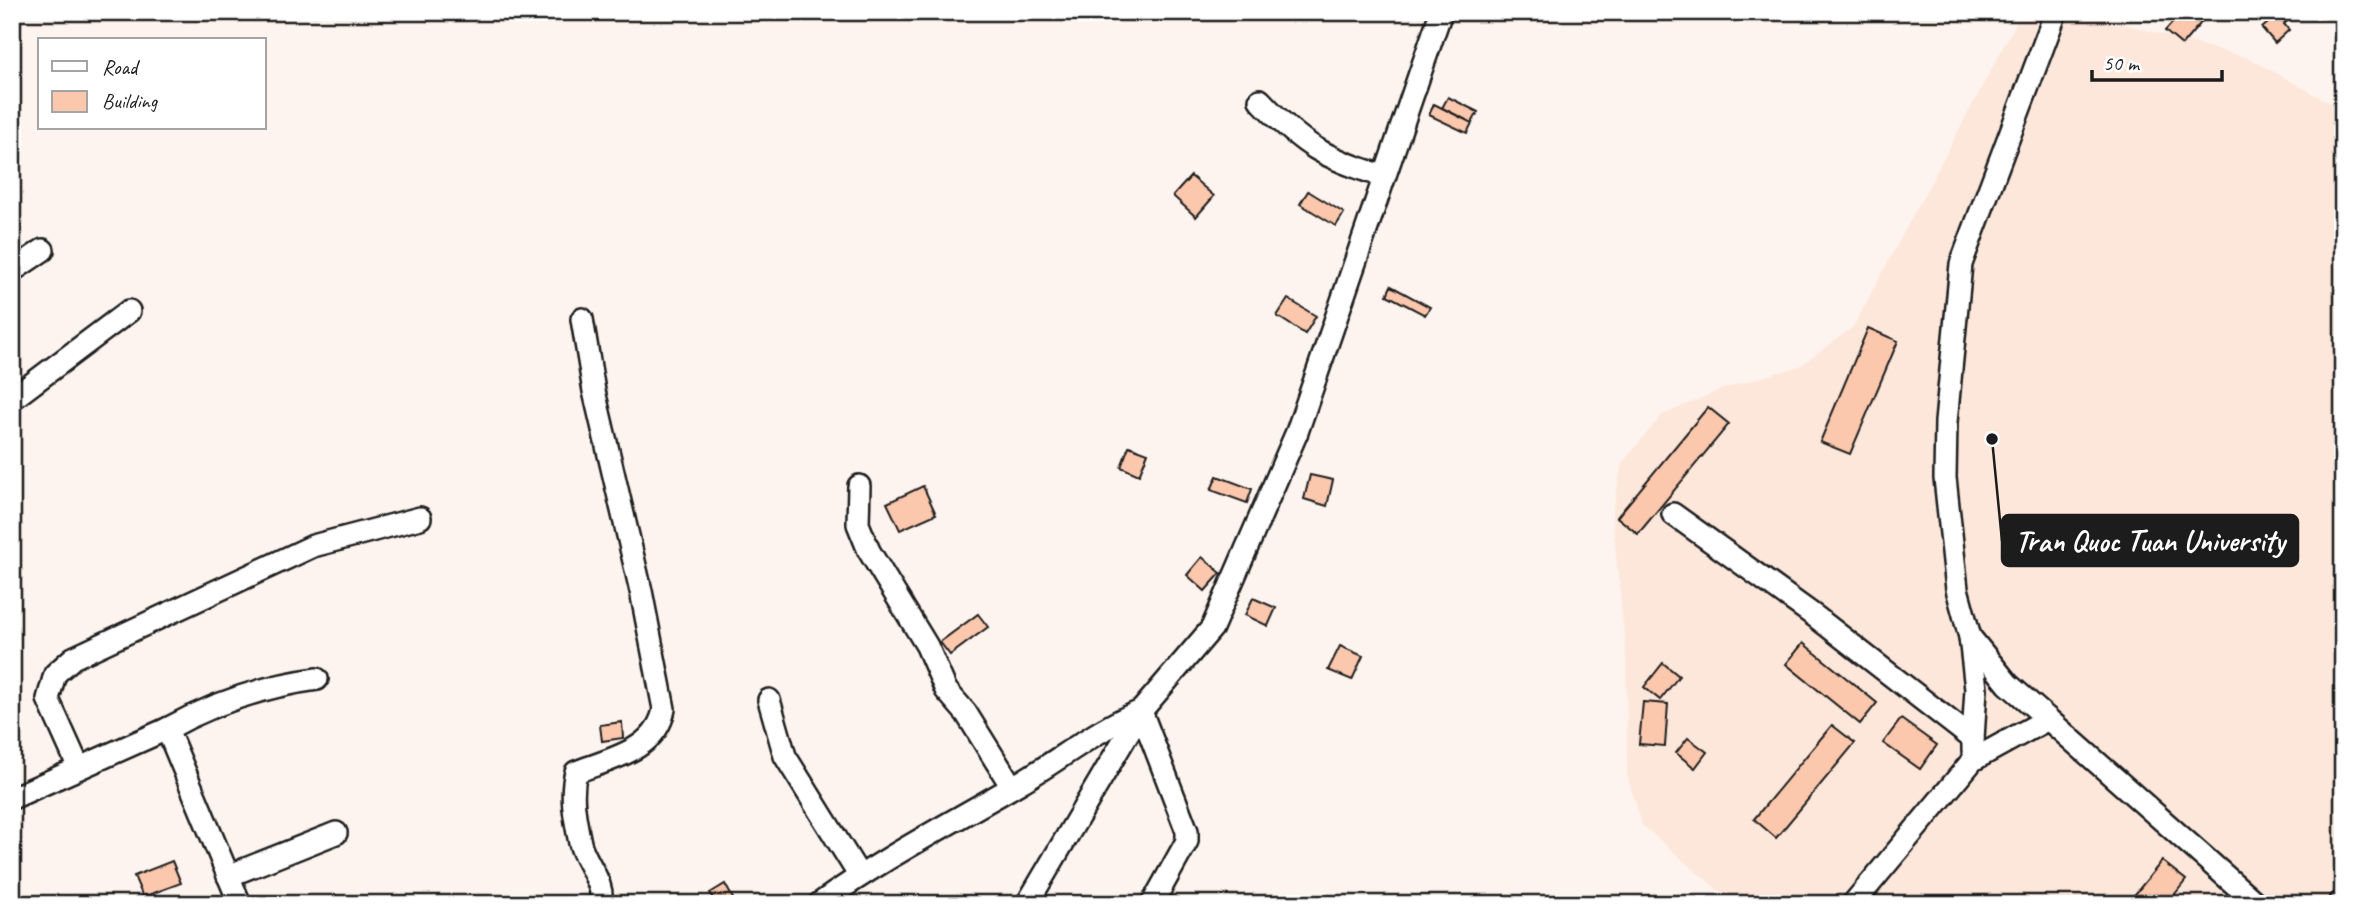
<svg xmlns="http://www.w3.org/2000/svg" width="2355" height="916" font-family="Caveat,sans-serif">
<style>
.built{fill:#fde7db}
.building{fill:#fcc8ad;stroke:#1c1c1c;stroke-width:2}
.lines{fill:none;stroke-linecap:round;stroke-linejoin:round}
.minor-casing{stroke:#1c1c1c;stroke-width:26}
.minor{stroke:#fff;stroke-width:21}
.leader{fill:none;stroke:#1c1c1c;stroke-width:2.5}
.callout-dot{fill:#1c1c1c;stroke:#fff;stroke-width:2.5}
.callout{fill:#1c1c1c;stroke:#1c1c1c;stroke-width:2.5}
.callout-label{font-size:30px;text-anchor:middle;font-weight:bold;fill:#fff}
</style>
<rect width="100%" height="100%" fill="#fef4ef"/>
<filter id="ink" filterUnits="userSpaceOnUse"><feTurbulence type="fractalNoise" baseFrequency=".0143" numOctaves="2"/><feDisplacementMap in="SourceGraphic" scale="14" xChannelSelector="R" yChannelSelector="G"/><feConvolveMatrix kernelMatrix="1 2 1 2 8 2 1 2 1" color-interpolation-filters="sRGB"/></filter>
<g filter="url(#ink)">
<polygon class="built" points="2022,12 2109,12 2109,20 2249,58 2343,110 2343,904 1734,904 1642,825 1627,775 1626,657 1612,515 1622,463 1662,415 1722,389 1800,366 1853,327"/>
<g class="building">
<polygon points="2182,12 2210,12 2182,45 2165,31"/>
<polygon points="2273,12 2297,12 2284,24 2289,30 2275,43 2262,28 2276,16"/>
<polygon points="1448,97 1478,112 1472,123 1442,108"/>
<polygon points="1434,104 1472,123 1467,133 1429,115"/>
<polygon points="1191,176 1214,196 1196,217 1173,196"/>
<polygon points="1308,191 1344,213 1336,226 1300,204"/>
<polygon points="1391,286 1430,307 1425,315 1387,295"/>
<polygon points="1288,299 1316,316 1305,334 1277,316"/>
<polygon points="1868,328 1898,341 1850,454 1820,442"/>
<polygon points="1708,407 1729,424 1638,534 1617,517"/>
<polygon points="1129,446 1148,453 1139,475 1121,467"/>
<polygon points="1310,475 1333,480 1327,506 1304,499"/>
<polygon points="1217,476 1252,489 1247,503 1211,490"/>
<polygon points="923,486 936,514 900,530 887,503"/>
<polygon points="1202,557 1221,573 1205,591 1187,575"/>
<polygon points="1253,598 1276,608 1268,626 1245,615"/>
<polygon points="978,614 988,627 950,655 940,642"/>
<polygon points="1803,643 1877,703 1860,724 1786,664"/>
<polygon points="1340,646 1363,656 1352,680 1328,670"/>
<polygon points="1663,663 1679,676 1660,700 1644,687"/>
<polygon points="1643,702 1668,704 1665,746 1639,744"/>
<polygon points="1901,719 1937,745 1920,769 1883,743"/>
<polygon points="622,722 623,738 602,741 600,725"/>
<polygon points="1832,725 1855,743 1776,838 1754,819"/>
<polygon points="1688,738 1707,752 1695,768 1676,753"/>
<polygon points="12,739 19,750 12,754"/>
<polygon points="172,861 181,883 143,897 134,876"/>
<polygon points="2162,861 2186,880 2167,904 2127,904"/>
<polygon points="725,884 736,904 716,904 710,893"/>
</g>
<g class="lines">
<defs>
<g id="minor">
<path d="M1260,100C1302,145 1324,158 1383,176"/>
<polyline points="12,271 43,250"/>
<path d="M582,319L594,391L641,591L664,709C657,750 610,759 576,772C570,795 575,819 580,843C584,861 607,886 600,904"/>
<polyline points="12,399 129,311"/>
<polyline points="859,486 858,524 869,551 927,646 946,690 966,713 1012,787"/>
<polyline points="1673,514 1816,617 1973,739 1973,751"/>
<polyline points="1970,637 2008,684 2048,719"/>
<polyline points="769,700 785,756 859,875"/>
<polyline points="1973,739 1976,689 1970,637 1957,589 1945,478 1946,422 1961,264 2056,12"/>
<polyline points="79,768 48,699 55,674 73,658 313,546 420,518"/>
<polyline points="12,798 167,729"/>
<polyline points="228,876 336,833"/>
<path d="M240,904L167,729C214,703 265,686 317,679"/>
<path d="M819,904C883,858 953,822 1021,782C1062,758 1097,729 1141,711L1187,831V841L1152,904"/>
<polyline points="1027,904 1141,711 1212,628 1297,432 1441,12"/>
<polyline points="1853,904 1973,760 2048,719 2257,904"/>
<polyline points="2339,904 2343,901"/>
</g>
</defs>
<use href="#minor" class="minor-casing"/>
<use href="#minor" class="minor"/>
</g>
</g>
<path class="leader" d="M1992 439L2002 541"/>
<circle class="callout-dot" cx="1992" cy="439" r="7"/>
<rect class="callout" x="2002" y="515" width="296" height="51" rx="7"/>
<g class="callout-label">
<text x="2150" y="551">Tran Quoc Tuan University</text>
</g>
<rect width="2355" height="916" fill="none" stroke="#fff" stroke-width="42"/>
<rect x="21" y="21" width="2313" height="874" fill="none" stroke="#1c1c1c" stroke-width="2.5" filter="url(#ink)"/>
<rect x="38" y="38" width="228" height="91" fill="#ffffff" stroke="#a4a4a4" stroke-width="2"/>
<rect x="52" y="61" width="35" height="10" fill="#ffffff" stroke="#a4a4a4" stroke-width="2"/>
<text x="102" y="74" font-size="21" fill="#1c1c1c">Road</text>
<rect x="52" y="91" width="35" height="21" fill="#fcc8ad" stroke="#a4a4a4" stroke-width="2"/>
<text x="102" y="108" font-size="21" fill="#1c1c1c">Building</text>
<path d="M2092 70v10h130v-10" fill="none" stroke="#1c1c1c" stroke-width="3.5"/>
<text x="2103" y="70" font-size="21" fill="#1c1c1c" stroke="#ffffff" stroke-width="5" paint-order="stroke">50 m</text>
</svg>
